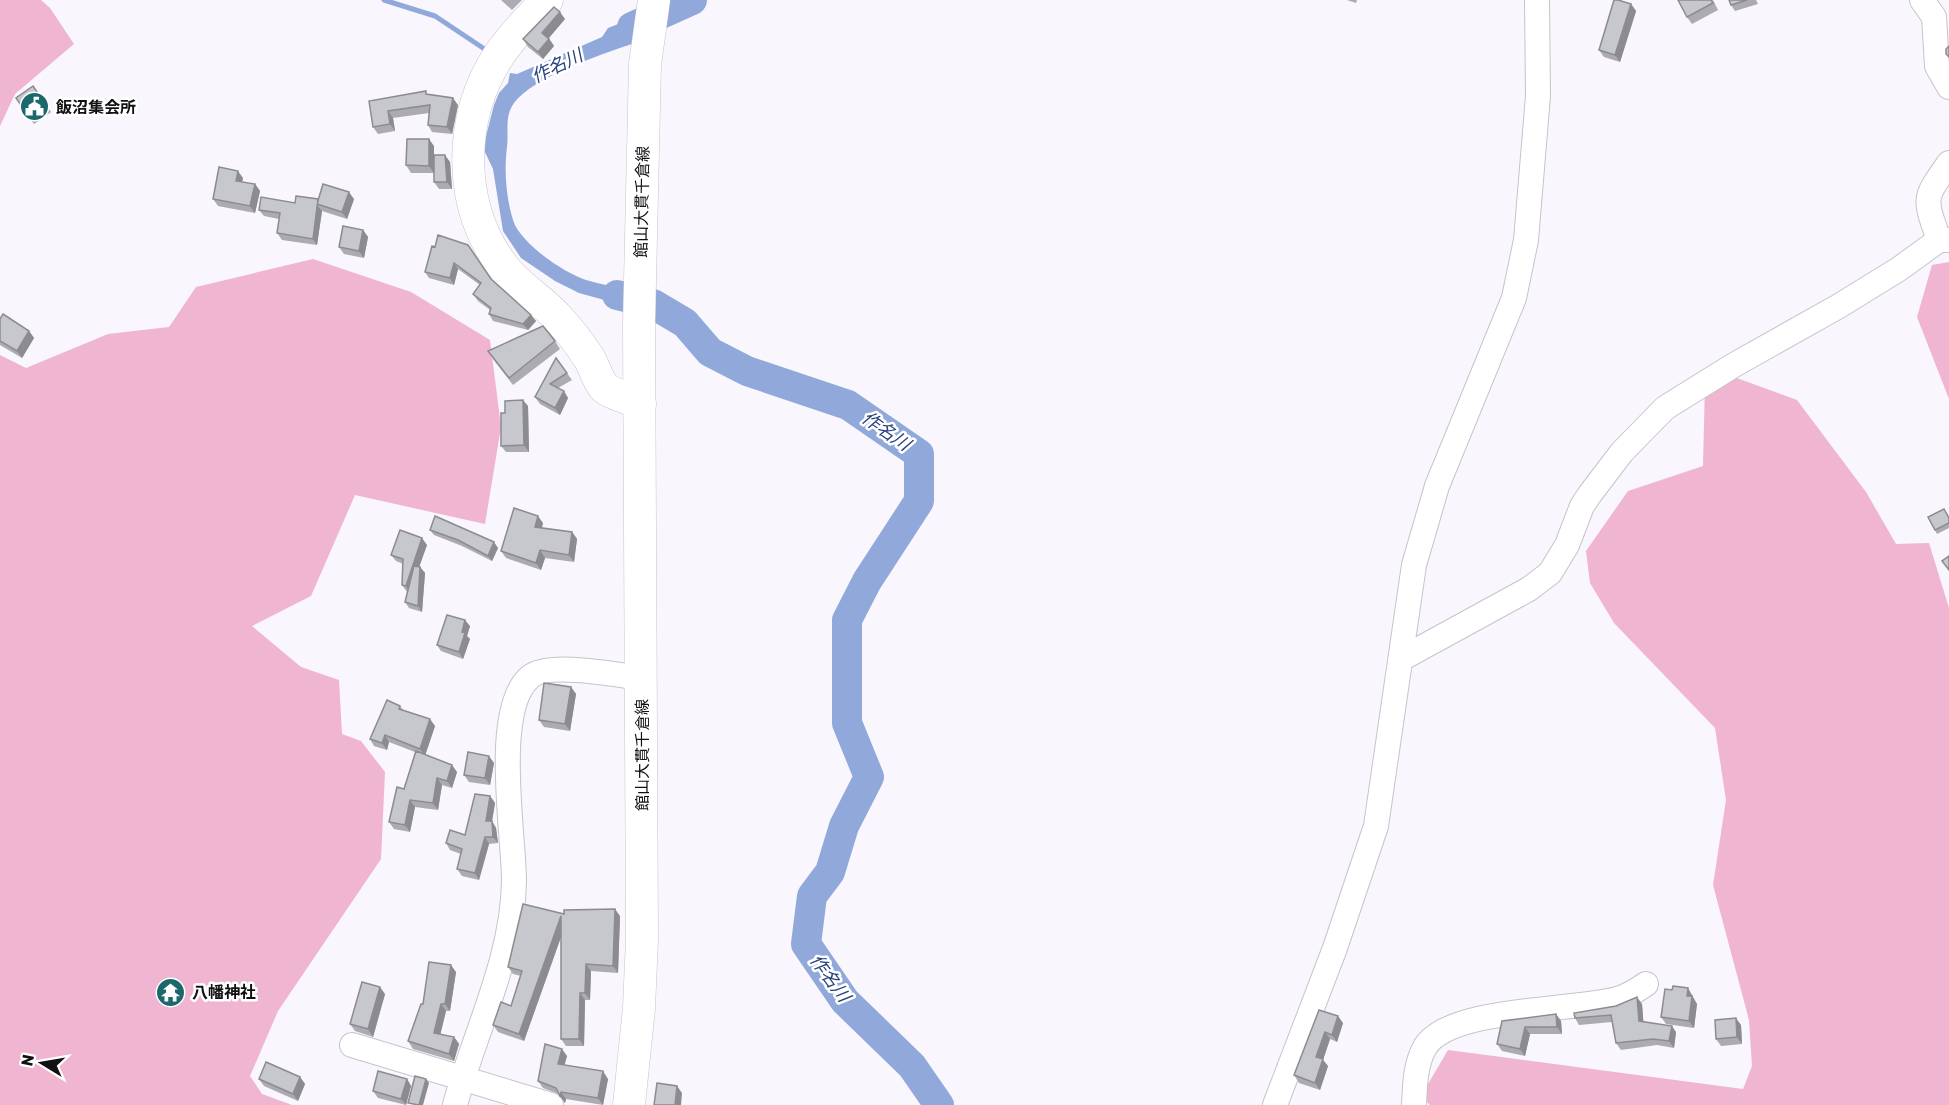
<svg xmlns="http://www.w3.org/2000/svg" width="1949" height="1105" font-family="Rubik,'Noto Sans JP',sans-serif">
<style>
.green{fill:#efb5d1}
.water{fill:#90a8da}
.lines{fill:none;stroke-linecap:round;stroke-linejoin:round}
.stream{stroke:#90a8da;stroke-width:5}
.river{stroke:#90a8da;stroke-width:30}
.minor-casing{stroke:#c6c3ca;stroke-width:26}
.major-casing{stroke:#c6c3ca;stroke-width:33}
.minor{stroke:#fff;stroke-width:24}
.major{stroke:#fff;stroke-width:32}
.wall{fill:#ababb1}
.shaded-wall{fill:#8b8b90}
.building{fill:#c7c7ce;stroke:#8b8b90;stroke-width:1.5}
.labels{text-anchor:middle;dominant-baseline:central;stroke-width:5;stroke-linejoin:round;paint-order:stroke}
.poi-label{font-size:16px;font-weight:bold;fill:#111012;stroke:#fff;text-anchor:start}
.street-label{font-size:16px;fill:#111012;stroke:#fff}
.water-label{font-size:18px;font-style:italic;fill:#27417e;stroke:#fff}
</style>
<rect width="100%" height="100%" fill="#f9f6fd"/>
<g class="green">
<polygon points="0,0 41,0 50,8 74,44 15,94 0,126"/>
<polygon points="313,259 411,292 490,340 501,427 485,524 355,495 311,596 252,626 301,667 339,680 342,734 361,741 385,772 381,859 278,1011 250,1076 262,1094 292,1105 0,1105 0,355 26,368 108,334 169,327 196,287"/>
<polygon points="1949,262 1949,399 1917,317 1932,265"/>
<polygon points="1734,377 1797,400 1866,492 1896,544 1929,543 1949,608 1949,1105 1430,1105 1421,1096 1448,1050 1743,1089 1752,1066 1749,1020 1713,885 1726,800 1715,728 1614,623 1590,583 1586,551 1628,491 1703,466 1705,383"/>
</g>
<path class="water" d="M636,17L632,44C602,54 533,77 514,103C504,117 509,131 507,147C504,170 506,198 513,220C520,243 564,273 586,280C599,284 613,286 626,289V306L579,293L555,281L521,258L503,231L493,169L483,148L494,105L499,93L508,83L510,73L517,74L602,37L608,28Z"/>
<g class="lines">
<polyline class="stream" points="384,0 435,16 489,52"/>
<g class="river">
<polyline points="632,27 692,0"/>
<polyline points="617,295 653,304 685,323 710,352 747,371 848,405 919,454 919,501 867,581 847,620 847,723 869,777 844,826 830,872 812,896 806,944 845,1001 912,1066 939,1105"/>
</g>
<defs>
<g id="minor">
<polyline points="1922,0 1934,17 1937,66 1949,87"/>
<path d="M1939,240C1924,197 1923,200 1949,163"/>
<polyline points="1401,659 1529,589 1550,573 1567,545 1582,506 1590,494 1622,452 1665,408 1734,365 1839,306 1899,269 1939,240 1949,240"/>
<polyline points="352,1045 551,1105"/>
<path d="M455,1105C475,1031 513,959 514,881C514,834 492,709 530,677C548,661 617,675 642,678"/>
<polyline points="1275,1105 1335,948 1376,826 1414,565 1437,486 1514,298 1526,240 1538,96 1537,0"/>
<path d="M1414,1105C1415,1085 1415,1065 1425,1047C1449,1007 1574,1011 1617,999C1628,996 1636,991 1646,984"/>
</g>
<g id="major">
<path d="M547,0C530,18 513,34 499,55C458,118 457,204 502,265C517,286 541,299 558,318C569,330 580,344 589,358C594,366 597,378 603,386C611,395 629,397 640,404"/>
<polyline points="629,1105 639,1008 642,939 639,325 645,64 654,0"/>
</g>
</defs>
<use href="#minor" class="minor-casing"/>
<use href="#major" class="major-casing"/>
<use href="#minor" class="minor"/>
<use href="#major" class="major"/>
</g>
<g class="wall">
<polygon points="501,0 522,0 512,10"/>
<polygon points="1347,0 1357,0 1356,3"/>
<polygon points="1713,0 1718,10 1692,24 1687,17"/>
<polygon points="1729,0 1756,0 1758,4 1735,11 1731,5"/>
<polygon points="1631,4 1636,11 1620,62 1604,57 1599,50"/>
<polygon points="565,19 549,38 554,46 543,59 528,47 523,39"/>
<polygon points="33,86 51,112 34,124 16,98"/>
<polygon points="429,95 458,105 452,134 432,132 428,125 429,113 393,118 395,131 378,134 373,127 369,101"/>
<polygon points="434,146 434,155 450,162 452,189 439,189 434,182 434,173 411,173 406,165"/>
<polygon points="243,178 242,182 255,184 260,191 255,213 218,206 213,199"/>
<polygon points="354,199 347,219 322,211 317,245 282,240 277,233 279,219 264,216 259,210 295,203 318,200"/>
<polygon points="363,230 368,237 364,258 344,254 339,247"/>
<polygon points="432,246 491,279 536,321 528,330 493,321 489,314 490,310 478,301 473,294 480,285 458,269 454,285 429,278 425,272"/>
<polygon points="0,319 29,331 34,338 22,358 0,345"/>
<polygon points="555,341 560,349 513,385 493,359"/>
<polygon points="556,358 572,380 558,388 568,398 560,415 540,404 535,397"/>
<polygon points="528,406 529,452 506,452 501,446 505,413"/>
<polygon points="1947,513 1949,517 1949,528 1937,534 1935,530"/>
<polygon points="543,523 542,528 572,532 577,539 574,562 545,558 541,570 506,558 501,551"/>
<polygon points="430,530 498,548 492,561 462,546 434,535"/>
<polygon points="427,545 419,566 425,573 422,612 409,608 405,602 407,592 402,585 403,564 396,561 391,555"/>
<polygon points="470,626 467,636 470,639 463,659 441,651 437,645"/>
<polygon points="571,687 576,694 570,731 544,727 539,720"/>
<polygon points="400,706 403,710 435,726 425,755 457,772 452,788 442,785 438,810 415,807 410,832 394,829 389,822 404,789 415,752 389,742 387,750 374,746 370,739"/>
<polygon points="494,763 490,785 469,782 464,775"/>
<polygon points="490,796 495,803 492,821 496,828 498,843 489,844 479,880 462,876 457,869 461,854 450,850 446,843 465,835"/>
<polygon points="564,914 620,916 618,973 591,971 590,1000 585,1000 584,1046 566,1046 561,1039 561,937 524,1041 498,1032 493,1025 511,1006 521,976 513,974 508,967"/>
<polygon points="456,972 450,1011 446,1011 440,1035 454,1037 459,1044 454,1061 413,1049 408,1041 423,1004"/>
<polygon points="180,987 175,1002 162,997 160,994"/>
<polygon points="385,994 373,1037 355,1031 350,1024"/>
<polygon points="1693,995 1692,997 1697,1004 1694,1028 1666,1024 1661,1017"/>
<polygon points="1642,1004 1643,1021 1676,1032 1674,1048 1657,1045 1621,1050 1616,1043 1612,1022 1579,1025 1575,1018"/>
<polygon points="1319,1010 1343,1023 1337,1042 1330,1039 1323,1060 1328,1066 1320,1090 1299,1083 1294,1075"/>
<polygon points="1556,1014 1561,1021 1562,1034 1530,1034 1525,1056 1502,1051 1497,1044 1502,1021"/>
<polygon points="1741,1025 1742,1044 1721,1046 1716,1039"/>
<polygon points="567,1056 564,1065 608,1079 603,1105 566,1099 565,1103 559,1094 543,1088 538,1081"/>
<polygon points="300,1077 305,1084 298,1101 264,1086 259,1079"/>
<polygon points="407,1079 411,1086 406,1105 378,1098 373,1091"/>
</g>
<g class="shaded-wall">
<polygon points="1631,4 1636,11 1620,62 1615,55"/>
<polygon points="560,12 565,19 547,40 542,33"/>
<polygon points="549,39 554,46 543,59 538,52"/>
<polygon points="453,98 458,105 452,134 447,127"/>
<polygon points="388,111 393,118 395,131 390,124"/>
<polygon points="429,139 434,146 434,173 429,166"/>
<polygon points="445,155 450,162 452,189 447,182"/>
<polygon points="238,171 243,178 241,188 236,181"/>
<polygon points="255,184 260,191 255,213 250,206"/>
<polygon points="349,192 354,199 347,219 342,212"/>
<polygon points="317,205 322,211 317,245 313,239"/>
<polygon points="363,230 368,237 364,258 359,251"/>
<polygon points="454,263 458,269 454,285 450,278"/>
<polygon points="531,315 536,321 528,330 523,324"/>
<polygon points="29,331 34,338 22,358 17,351"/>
<polygon points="564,391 568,398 560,415 555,408"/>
<polygon points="523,400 528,406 529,452 524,445"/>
<polygon points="538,516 543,523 540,534 535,527"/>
<polygon points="572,532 577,539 574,562 569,555"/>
<polygon points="422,538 427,545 410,593 406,586"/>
<polygon points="494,542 498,548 492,561 488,556"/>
<polygon points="540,550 545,558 541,570 536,563"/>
<polygon points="420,567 425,573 422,612 418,606"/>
<polygon points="465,620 470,626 467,636 470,639 463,659 459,652 462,632"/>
<polygon points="571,687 576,694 570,731 565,724"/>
<polygon points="430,719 435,726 425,756 420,749"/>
<polygon points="385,735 389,742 387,750 382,743"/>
<polygon points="489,756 494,763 490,785 485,778"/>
<polygon points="452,765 457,772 452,788 447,781"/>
<polygon points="437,778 442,785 438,810 433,803"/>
<polygon points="490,796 495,803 492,821 496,828 498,843 493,837 486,821"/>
<polygon points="410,800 415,807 410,832 405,825"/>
<polygon points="485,837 489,844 479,880 475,873"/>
<polygon points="615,909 620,916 618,973 613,966"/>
<polygon points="561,916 566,923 524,1041 519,1034"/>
<polygon points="586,964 591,971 590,1000 585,993"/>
<polygon points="451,965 456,972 450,1011 445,1004"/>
<polygon points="178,983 180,987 175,1002 172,998"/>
<polygon points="380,987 385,994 373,1037 368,1029"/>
<polygon points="1688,988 1697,1004 1694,1028 1689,1021 1687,996"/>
<polygon points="580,993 585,1000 584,1046 579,1039"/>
<polygon points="1637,997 1642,1004 1644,1028 1639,1021"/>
<polygon points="441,1004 446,1011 439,1040 434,1033"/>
<polygon points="1556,1014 1561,1021 1562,1034 1557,1027"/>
<polygon points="1338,1016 1343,1023 1337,1042 1332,1035"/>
<polygon points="1736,1018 1741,1025 1742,1044 1737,1037"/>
<polygon points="1672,1026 1676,1032 1674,1048 1669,1041"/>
<polygon points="1525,1027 1530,1034 1525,1056 1520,1049"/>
<polygon points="1325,1032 1330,1039 1323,1060 1328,1066 1320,1090 1315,1083 1316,1057"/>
<polygon points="454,1037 459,1044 454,1061 449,1054"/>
<polygon points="562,1049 567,1056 563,1071 558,1064"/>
<polygon points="603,1071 608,1079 603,1105 598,1098"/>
<polygon points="300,1077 305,1084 298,1101 293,1094"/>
<polygon points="407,1079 411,1086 406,1105 401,1099"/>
<polygon points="426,1079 429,1083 423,1105 419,1105"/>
<polygon points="677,1086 682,1093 681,1105 675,1105"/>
<polygon points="561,1092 566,1099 565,1103 560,1096"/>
</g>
<g class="building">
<polygon points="1614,0 1618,0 1631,4 1615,55 1599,50"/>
<polygon points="1678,0 1711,0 1713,3 1687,17"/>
<polygon points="1729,0 1747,0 1731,5"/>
<polygon points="554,7 560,12 542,33 549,39 538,52 523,39"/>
<polygon points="1949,46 1949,57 1946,54 1946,49"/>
<polygon points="33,86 48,108 31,120 16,98"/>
<polygon points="426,91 426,94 453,98 447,127 428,125 430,105 388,111 390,124 373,127 369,101"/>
<polygon points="407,139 429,139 429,166 406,165"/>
<polygon points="434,155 445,155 447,182 434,182"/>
<polygon points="219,167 238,171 236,181 255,184 250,206 213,199"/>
<polygon points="323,184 349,192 342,212 317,204"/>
<polygon points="296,196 318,199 313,239 277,233 280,213 259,210 261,197 295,203"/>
<polygon points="343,226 363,230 359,251 339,247"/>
<polygon points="438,235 468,245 491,279 531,315 523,324 489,314 491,308 473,294 481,283 454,263 450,278 425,272 432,246 435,247"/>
<polygon points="3,314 29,331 17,351 0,341 0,319"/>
<polygon points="543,326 555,341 509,378 488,351"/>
<polygon points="556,358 567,373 550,384 564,391 555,408 535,397"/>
<polygon points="523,400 524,445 501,446 501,413 505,413 505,401"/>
<polygon points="514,508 538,516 535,527 572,532 569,555 540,550 536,563 501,551"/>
<polygon points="1944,509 1949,518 1949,523 1935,530 1928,517"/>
<polygon points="435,516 494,542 488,556 458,540 430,530"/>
<polygon points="400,530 422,538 406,586 402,585 403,559 391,555"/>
<polygon points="1949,556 1949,570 1942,561"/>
<polygon points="414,566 420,567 418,606 405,602"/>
<polygon points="447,615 465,620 462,632 465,633 459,652 437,645"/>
<polygon points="544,683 571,687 565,724 539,720"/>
<polygon points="387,700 400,706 399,709 430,719 420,749 385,735 382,743 370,739"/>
<polygon points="416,751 452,765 447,781 437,778 433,803 410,800 405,825 389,822 397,787 404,789"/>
<polygon points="468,752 489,756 485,778 464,775"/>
<polygon points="475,794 490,796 486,821 492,821 493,837 485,837 475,873 457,869 462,849 446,843 450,830 465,835"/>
<polygon points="523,904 564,914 564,910 615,909 613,966 586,964 585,993 580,993 579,1039 561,1039 561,916 519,1034 493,1025 501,1002 511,1006 522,971 508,967"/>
<polygon points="429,962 451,965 445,1004 441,1004 434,1033 454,1037 449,1054 408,1041 421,1004 423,1004"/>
<polygon points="165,979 178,983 172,998 160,994"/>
<polygon points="362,982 380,987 368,1029 350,1024"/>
<polygon points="1673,986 1688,988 1687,996 1692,996 1689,1021 1661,1017 1665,989 1672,990"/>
<polygon points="1637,997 1639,1021 1672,1026 1669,1041 1653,1039 1616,1043 1611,1015 1575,1018 1574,1013 1616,1006"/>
<polygon points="1319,1010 1338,1016 1332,1035 1325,1032 1316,1057 1323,1059 1315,1083 1294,1075"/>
<polygon points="1556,1014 1557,1027 1525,1027 1520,1049 1497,1044 1502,1021"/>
<polygon points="1736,1018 1737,1037 1716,1039 1715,1020"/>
<polygon points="545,1044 562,1049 558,1064 603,1071 598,1098 561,1092 560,1096 556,1088 538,1081"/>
<polygon points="266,1062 300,1077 293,1094 259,1079"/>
<polygon points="378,1071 407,1079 401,1099 373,1091"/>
<polygon points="415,1076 426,1079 419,1105 408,1103"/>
<polygon points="657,1083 677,1086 675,1105 654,1105"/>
</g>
<defs>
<symbol id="civic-disc" viewBox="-11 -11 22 22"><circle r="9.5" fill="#1b686d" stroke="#fff"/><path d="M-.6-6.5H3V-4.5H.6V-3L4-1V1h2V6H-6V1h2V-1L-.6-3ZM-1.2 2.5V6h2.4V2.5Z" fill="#fff"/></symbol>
<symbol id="temple-disc" viewBox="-11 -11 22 22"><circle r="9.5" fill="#1b686d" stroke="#fff"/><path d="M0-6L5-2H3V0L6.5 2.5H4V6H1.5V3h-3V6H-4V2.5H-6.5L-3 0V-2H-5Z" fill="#fff"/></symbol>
</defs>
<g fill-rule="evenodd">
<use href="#civic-disc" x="18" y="90" width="33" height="33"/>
<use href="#temple-disc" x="154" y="976" width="33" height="33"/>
</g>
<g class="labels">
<g class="poi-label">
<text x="56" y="107">飯沼集会所</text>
<text x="192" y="992">八幡神社</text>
</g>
<g class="street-label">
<text transform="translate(642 202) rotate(-89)">館山大貫千倉線</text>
<text transform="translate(642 755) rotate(-90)">館山大貫千倉線</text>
</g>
<g class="water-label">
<text transform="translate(557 66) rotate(-26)">作名川</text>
<text transform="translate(886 431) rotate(35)">作名川</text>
<text transform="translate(830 978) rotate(54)">作名川</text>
</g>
</g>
<g transform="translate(42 1063) rotate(281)" stroke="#ffffff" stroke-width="4.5" paint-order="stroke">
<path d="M0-4.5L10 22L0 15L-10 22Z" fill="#111012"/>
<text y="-9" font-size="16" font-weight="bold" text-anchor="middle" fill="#111012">N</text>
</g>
</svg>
